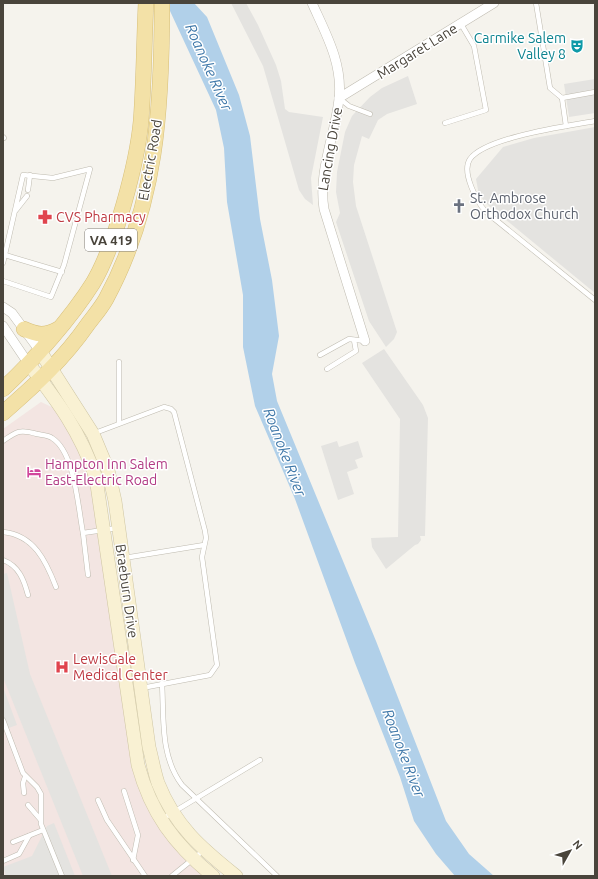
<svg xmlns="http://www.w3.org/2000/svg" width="598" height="879" font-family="Ubuntu,sans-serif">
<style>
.medical{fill:#f3e5e2}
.parking{fill:#e4e3e0}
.water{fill:#b1d0e9}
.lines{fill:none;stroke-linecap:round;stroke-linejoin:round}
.lane-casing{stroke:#bfbbb0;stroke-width:5.5}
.street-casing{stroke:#bfbbb0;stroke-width:10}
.secondary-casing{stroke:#cec5a2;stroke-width:14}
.primary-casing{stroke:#d7bf78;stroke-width:16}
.lane{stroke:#fff;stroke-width:4.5}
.street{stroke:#fff;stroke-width:9}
.secondary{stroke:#f9f1d3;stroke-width:13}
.primary{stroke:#f3e1a7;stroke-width:15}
.labels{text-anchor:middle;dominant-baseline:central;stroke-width:3;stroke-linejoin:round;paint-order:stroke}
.shield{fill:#fff;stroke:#807c76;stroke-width:1}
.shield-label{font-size:13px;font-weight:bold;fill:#49443b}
.culture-label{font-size:14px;fill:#0d838f;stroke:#fff;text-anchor:end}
.street-label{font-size:14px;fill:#49443b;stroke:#fff}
.worship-label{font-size:14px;fill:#5b616d;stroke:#fff;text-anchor:start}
.health-label{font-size:14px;fill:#be3a42;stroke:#fff;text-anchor:start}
.hotel-label{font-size:14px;fill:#b23c85;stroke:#fff;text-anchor:start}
.water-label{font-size:15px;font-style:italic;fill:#3f78a9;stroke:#fff}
</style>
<rect width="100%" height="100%" fill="#f5f3ed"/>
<polygon class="medical" points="41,402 56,409 74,437 92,484 140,785 210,876 3,876 3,429"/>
<g class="parking">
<polygon points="231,3 246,3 258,25 276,65 281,81 285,109 289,112 323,117 311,178 313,205 305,199 299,190 263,66"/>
<polygon points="408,76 417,104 387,114 378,120 369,139 362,136 354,165 353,182 356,206 397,332 394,339 386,347 369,321 336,222 340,213 336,192 337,172 345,132 352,116 370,97 382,88"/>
<polygon points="595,79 595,113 569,117 564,84"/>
<polygon points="595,127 595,293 489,206 479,195 476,179 503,147 534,138"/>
<polygon points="384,349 423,405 428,418 425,536 420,536 421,540 418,544 415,545 386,569 372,547 371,538 398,537 400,419 362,363"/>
<polygon points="337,441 339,447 358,441 363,457 355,460 358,468 347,472 354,494 338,500 321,446"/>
<polygon points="7,573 30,674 112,876 83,876 4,680 3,574"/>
<polygon points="3,687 17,725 3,730"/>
<polygon points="54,823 75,876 6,876 3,867 32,856 47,826"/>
</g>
<polygon class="water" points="163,3 194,3 207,17 239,95 250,136 260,219 272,280 279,336 272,374 277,401 376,641 446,821 469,854 494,876 455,876 436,854 414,821 400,777 355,663 295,499 255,406 243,347 243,295 227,202 224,148 216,110 170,11"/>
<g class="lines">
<defs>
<g id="lane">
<polyline points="536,3 550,88 562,98 595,92"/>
<polyline points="339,98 349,106 370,114"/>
<polyline points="562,98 566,126"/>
<path d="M595,121C568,126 486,137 470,159C461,172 477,202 486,212L595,300"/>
<polyline points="445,123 486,110 474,46 461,24"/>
<polyline points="3,137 4,138"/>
<polyline points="28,190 30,175"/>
<polyline points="16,210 27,196"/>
<polyline points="5,255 62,272"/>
<polyline points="3,263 23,175 53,178 90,169 64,265 51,297 3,281"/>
<polyline points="320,355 349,339 365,341"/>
<polyline points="119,362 119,423"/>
<polyline points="327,369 356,351 354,340"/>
<polyline points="95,433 164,407 171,409 174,412 205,531 206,538 202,557 217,665 210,675 142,688"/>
<path d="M3,441C17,431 20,429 37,434C41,435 48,435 52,438C75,452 78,508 83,533"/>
<path d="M3,532C34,535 46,561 56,587"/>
<polyline points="124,558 204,545"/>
<path d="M3,560C19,566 24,580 28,595"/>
<polyline points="88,575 83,533 117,528"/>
<path d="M162,683C164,718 160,756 182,785L277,876"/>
<polyline points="3,720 23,773 37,787 41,794 41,824 62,876"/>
<polyline points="124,791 138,835 133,860"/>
<polyline points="24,793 23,783 25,777"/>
<polyline points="98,800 107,820 145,876"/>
<polyline points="28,805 40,819"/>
<polyline points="162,819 260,760"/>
<polyline points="13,842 43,830"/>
<polyline points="3,861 19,854 29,836"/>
<polyline points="172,876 204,850"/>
</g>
<g id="street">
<path d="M312,3C326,34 343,64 339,99C335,136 318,171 324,209L365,341"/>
<polyline points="339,98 494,3"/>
<polyline points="3,307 12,313 40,351"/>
<polyline points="3,326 28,363"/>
</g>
<g id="secondary">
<path d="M40,351L93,434L108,470L115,501L149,747C152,758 154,771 158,783C175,826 201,848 236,876"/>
<path d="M28,363C58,402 80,431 96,478L138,765C151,813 174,844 213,876"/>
</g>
<g id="primary">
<path d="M24,329C37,335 45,336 58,329"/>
<path d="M3,389C33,361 71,318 93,283C115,246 137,164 141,121C144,82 144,42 146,3"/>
<path d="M3,413C36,384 63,360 88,324C94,316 101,308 106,299C157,205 162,108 162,3"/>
</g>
</defs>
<use href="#lane" class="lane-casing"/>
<use href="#street" class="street-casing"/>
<use href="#secondary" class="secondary-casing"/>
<use href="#primary" class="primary-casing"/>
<use href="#lane" class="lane"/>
<use href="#street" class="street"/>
<use href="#secondary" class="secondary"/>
<use href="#primary" class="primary"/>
</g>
<defs>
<symbol id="theatre-bare" viewBox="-9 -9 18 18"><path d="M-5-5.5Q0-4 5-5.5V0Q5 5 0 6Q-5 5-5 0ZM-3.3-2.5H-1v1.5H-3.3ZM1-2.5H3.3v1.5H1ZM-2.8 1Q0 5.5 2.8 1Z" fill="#0f9aa8" stroke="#fff" stroke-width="2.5" paint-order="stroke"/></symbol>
<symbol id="church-bare" viewBox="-9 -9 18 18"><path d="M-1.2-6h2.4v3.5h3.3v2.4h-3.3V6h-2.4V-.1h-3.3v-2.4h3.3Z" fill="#6b7280" stroke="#fff" stroke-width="2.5" paint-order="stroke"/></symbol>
<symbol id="pharmacy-bare" viewBox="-9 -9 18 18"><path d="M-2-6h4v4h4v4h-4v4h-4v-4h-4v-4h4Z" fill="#e0444e" stroke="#fff" stroke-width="2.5" paint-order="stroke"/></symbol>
<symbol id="hotel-bare" viewBox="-9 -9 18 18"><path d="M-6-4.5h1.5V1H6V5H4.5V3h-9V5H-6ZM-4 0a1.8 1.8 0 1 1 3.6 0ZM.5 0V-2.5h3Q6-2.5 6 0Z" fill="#d1479c" stroke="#fff" stroke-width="2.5" paint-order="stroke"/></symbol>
<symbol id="hospital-bare" viewBox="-9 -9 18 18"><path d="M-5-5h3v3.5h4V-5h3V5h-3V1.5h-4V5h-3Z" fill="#e0444e" stroke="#fff" stroke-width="2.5" paint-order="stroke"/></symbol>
</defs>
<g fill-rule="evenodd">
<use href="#theatre-bare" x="567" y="36" width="20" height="20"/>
<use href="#church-bare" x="449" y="196" width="20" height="20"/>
<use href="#pharmacy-bare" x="35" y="207" width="20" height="20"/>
<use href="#hotel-bare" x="24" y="462" width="20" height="20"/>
<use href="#hospital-bare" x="52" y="657" width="20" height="20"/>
</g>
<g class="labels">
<rect class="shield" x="85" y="229" width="52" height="22" rx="3"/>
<g class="shield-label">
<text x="111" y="240">VA 419</text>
</g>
<g class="culture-label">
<text x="566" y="38">Carmike Salem<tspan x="566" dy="16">Valley 8</tspan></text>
</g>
<g class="street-label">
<text transform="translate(417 51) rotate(-32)">Margaret Lane</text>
<text transform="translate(330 149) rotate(-80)">Lancing Drive</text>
<text transform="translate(150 160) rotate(-80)">Electric Road</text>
<text transform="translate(127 591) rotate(82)">Braeburn Drive</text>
</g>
<g class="worship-label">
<text x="470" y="198">St. Ambrose<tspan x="470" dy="16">Orthodox Church</tspan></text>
</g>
<g class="health-label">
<text x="56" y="217">CVS Pharmacy</text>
<text x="73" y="659">LewisGale<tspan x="73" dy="16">Medical Center</tspan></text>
</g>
<g class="hotel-label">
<text x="45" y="464">Hampton Inn Salem<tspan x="45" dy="16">East-Electric Road</tspan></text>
</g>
<g class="water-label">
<text transform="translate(209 67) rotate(66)">Roanoke River</text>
<text transform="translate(285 452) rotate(69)">Roanoke River</text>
<text transform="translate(404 753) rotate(69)">Roanoke River</text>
</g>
</g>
<rect width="598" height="879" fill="none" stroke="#49443b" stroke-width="8"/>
<g transform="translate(570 851) rotate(51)" stroke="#ffffff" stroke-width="3" paint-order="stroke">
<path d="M0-3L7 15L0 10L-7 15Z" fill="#49443b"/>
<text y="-6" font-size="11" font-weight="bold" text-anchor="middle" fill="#49443b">N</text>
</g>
</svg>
